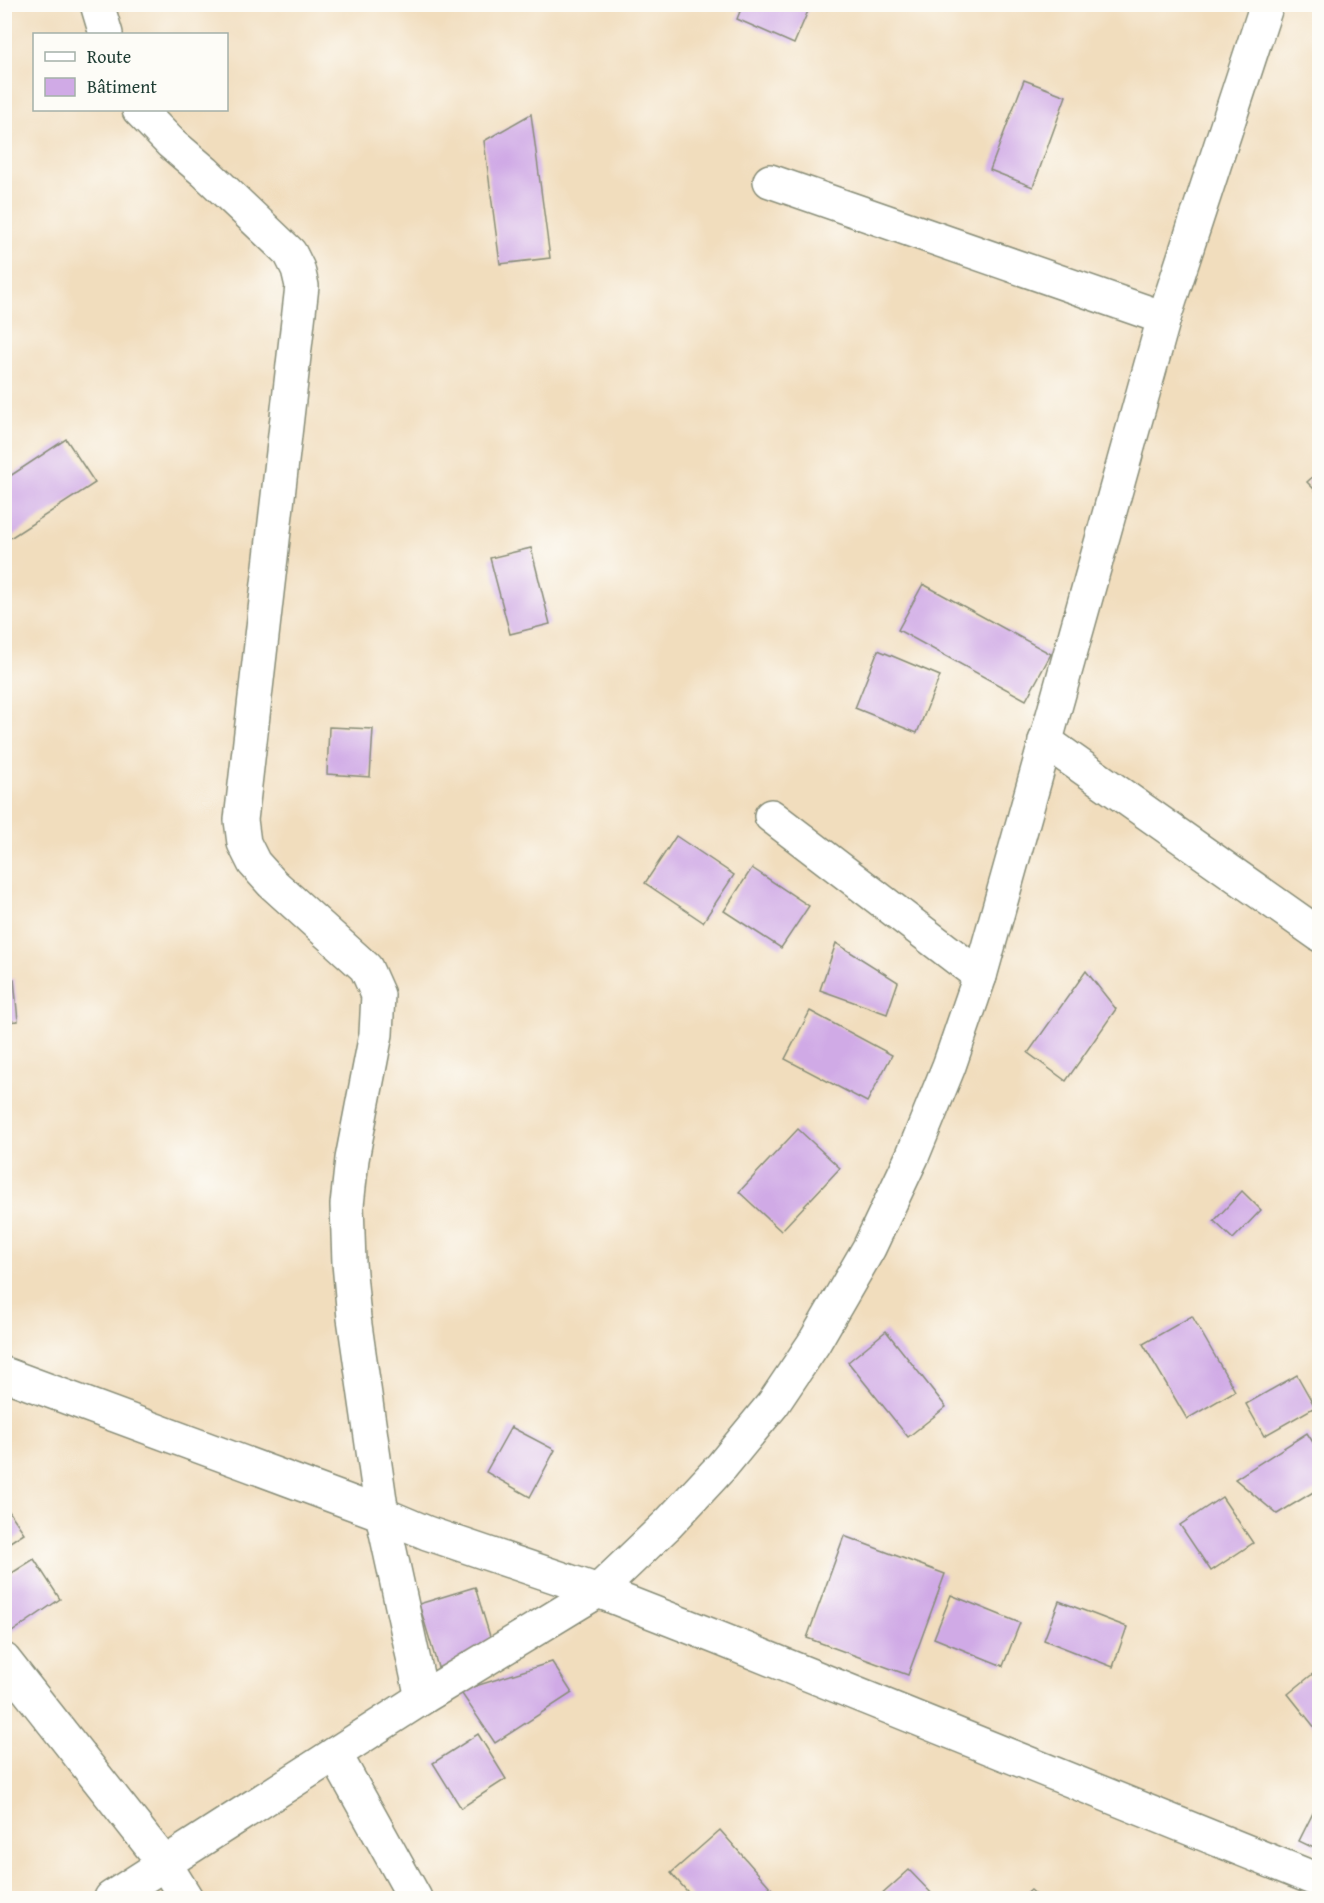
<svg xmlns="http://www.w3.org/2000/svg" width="1324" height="1903" font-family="'Gentium Book Plus',serif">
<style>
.building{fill:#d0aae6}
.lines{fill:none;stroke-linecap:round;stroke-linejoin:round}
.street-casing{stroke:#888d78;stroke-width:36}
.street{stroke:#fff;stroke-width:33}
</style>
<rect width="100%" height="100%" fill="#fdfcf7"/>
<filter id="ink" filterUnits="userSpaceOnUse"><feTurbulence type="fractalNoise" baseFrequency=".0167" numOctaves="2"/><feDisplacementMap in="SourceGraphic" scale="12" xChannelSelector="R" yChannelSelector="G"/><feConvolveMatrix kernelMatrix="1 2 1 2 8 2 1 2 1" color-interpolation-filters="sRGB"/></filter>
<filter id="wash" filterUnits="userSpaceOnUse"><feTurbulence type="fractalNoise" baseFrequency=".008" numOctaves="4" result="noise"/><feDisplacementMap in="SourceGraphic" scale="24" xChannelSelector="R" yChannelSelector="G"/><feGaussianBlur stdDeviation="1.35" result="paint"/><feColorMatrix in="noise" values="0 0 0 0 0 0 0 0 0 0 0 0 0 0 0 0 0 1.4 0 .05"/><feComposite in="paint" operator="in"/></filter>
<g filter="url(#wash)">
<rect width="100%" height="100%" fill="#f1ddbd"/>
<g id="blocks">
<g class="building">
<polygon points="743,4 811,4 794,44 737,19"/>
<polygon points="1024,80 1066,96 1033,187 990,170"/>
<polygon points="531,114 550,258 500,264 484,141"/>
<polygon points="66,439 95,483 4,542 4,480"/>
<polygon points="1320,470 1320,495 1307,482"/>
<polygon points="531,548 550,624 510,634 490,558"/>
<polygon points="923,584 1051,654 1026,700 898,630"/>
<polygon points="878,650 940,676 917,733 855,708"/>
<polygon points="329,727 373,729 370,777 327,774"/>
<polygon points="676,836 734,875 703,922 645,883"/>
<polygon points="752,868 809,906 781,948 724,911"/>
<polygon points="836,943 898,982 887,1014 820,990"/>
<polygon points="1086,971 1116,1009 1066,1081 1028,1053"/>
<polygon points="14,979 18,1021 4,1022 4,980"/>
<polygon points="810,1011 892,1055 867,1102 785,1059"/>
<polygon points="798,1129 840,1168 781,1231 739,1192"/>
<polygon points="1242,1191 1261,1210 1233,1239 1214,1221"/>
<polygon points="1192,1316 1235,1391 1187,1419 1143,1344"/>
<polygon points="886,1331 946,1407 908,1437 848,1362"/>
<polygon points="1297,1375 1315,1407 1264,1436 1246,1404"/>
<polygon points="511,1427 555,1450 530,1497 486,1472"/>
<polygon points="1307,1433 1320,1453 1320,1488 1277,1514 1235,1479"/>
<polygon points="1222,1497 1253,1543 1211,1571 1180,1525"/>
<polygon points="4,1504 24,1533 4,1546"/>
<polygon points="844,1536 945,1574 908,1675 807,1638"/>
<polygon points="34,1559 60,1599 9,1634 4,1628 4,1578"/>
<polygon points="475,1587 492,1643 440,1674 419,1604"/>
<polygon points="951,1595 1020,1623 1003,1666 934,1638"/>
<polygon points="1059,1601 1127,1627 1113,1667 1044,1640"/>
<polygon points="552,1662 572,1693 495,1743 460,1691"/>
<polygon points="1320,1668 1320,1734 1288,1694"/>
<polygon points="478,1734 506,1779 461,1808 433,1763"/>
<polygon points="1313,1813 1320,1817 1320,1851 1299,1841"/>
<polygon points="720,1830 778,1896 774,1898 693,1898 671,1873"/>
<polygon points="909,1870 936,1898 878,1898"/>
<polygon points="1031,1890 1040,1898 1022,1898"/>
</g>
</g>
</g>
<g filter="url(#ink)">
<use href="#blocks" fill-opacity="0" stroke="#888d78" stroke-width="1.5"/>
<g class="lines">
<defs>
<g id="street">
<polyline points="97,4 106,34"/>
<polyline points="139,110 171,143 205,172 290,253 298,269 302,286 241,820 244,843 254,863 272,883 366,968 378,995 376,1034 352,1159 347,1205 349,1263 354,1318 382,1514 422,1698"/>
<polyline points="770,181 1164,318"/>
<polyline points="1045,741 1320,935"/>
<polyline points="771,816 980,976"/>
<polyline points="4,1374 382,1514 427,1533 598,1591 718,1638 1320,1881"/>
<polyline points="4,1660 165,1864 186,1898"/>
<polyline points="335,1754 415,1898"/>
<polyline points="111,1898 422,1698 598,1591 668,1524 722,1466 773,1404 814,1343 869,1248 912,1157 949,1066 980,976 1164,318 1267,4"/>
</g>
</defs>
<use href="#street" class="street-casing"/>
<use href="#street" class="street"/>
</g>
</g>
<rect width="1324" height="1903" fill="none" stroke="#fdfcf7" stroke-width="24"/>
<rect x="33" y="33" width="195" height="78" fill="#fdfcf7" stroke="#a4b0a9" stroke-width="1.5"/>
<rect x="45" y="52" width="30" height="9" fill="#ffffff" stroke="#a4b0a9" stroke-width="1.5"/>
<text x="87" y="63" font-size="18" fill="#1f3d34">Route</text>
<rect x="45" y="78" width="30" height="18" fill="#d0aae6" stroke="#a4b0a9" stroke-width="1.5"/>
<text x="87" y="93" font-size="18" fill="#1f3d34">Bâtiment</text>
</svg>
